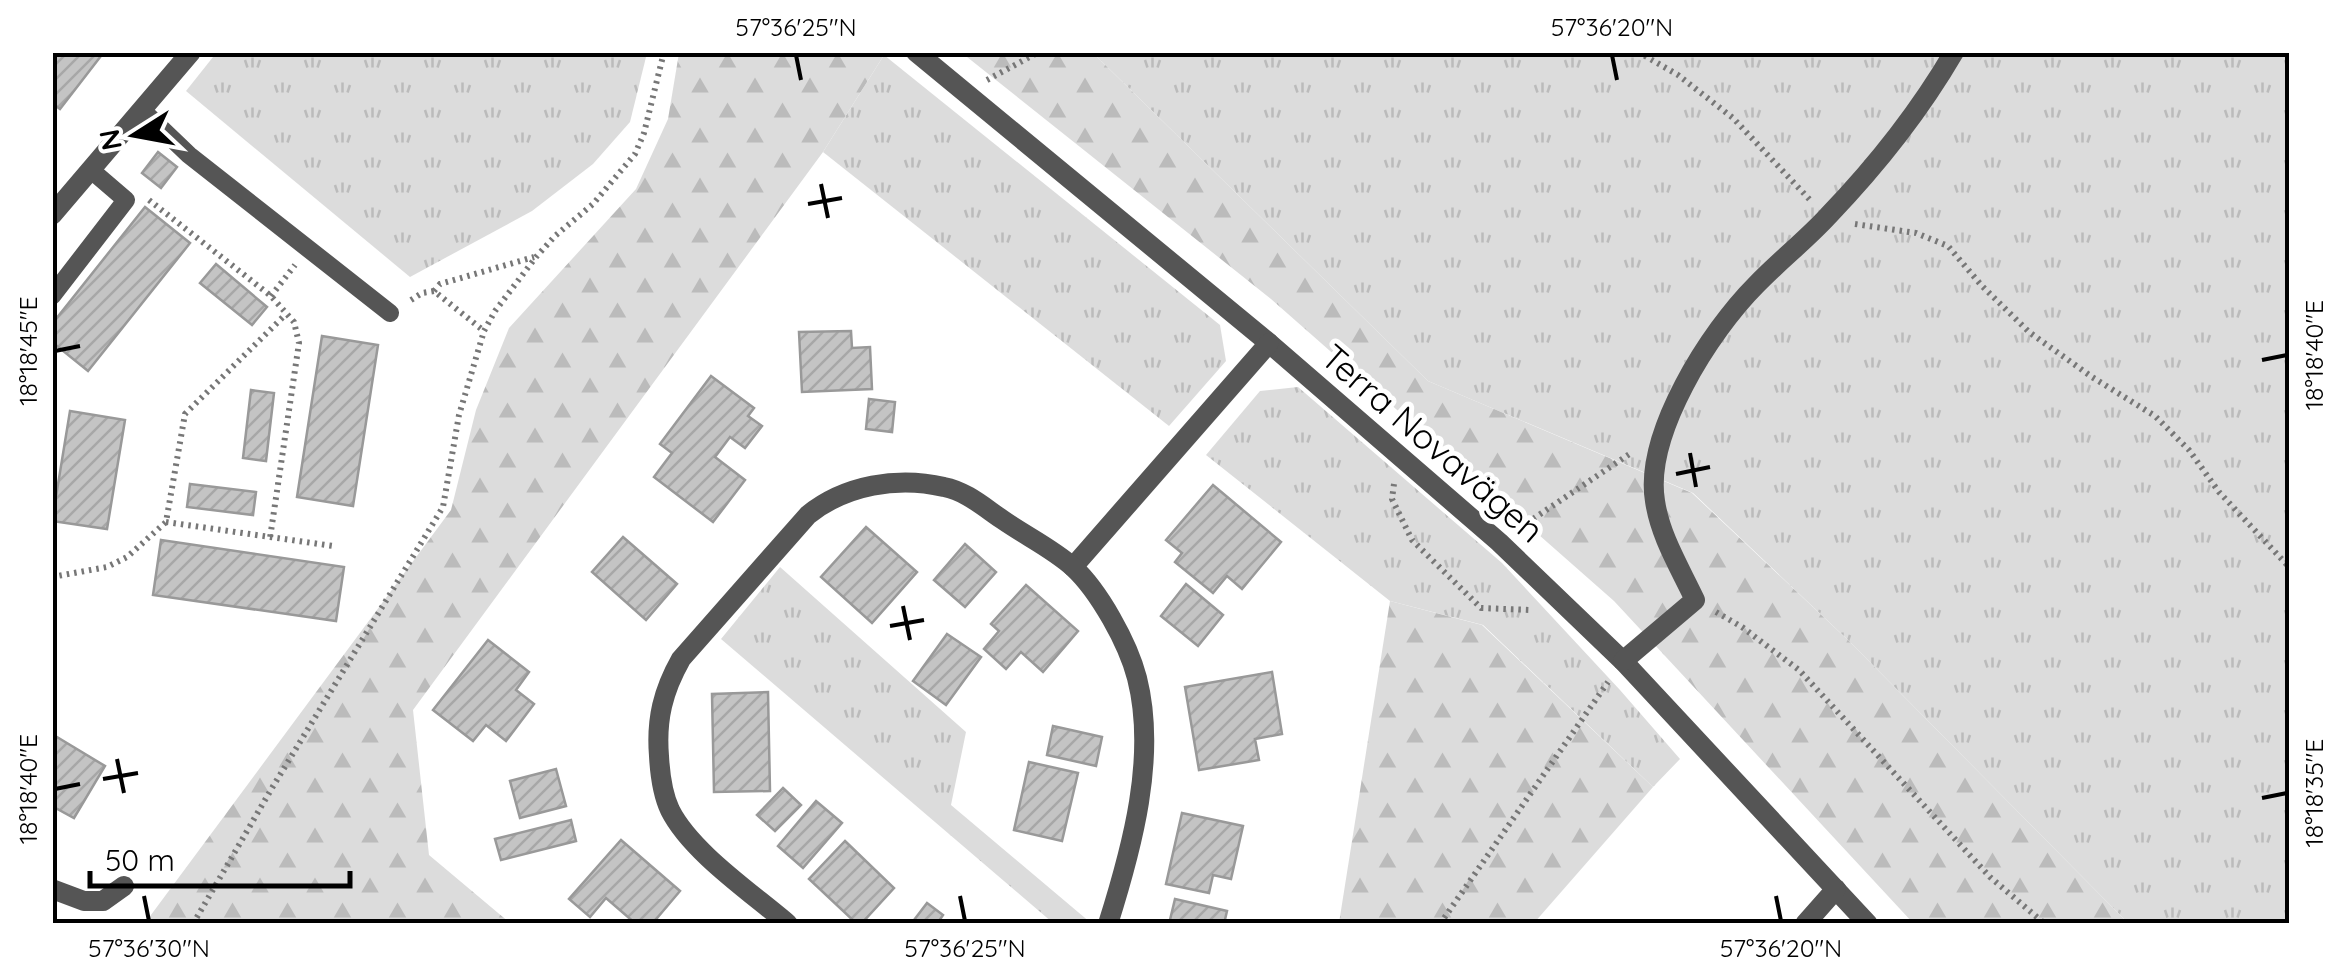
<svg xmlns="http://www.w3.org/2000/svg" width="2342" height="976" font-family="Quicksand,sans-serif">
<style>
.grass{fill:url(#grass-tufts)}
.forest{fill:url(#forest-firs)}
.building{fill:url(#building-hatch);stroke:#999;stroke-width:2.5}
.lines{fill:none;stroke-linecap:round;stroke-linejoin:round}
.path{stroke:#777;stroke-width:6;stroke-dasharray:2.5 5;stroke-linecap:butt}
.service{stroke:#555;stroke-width:18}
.minor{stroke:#555;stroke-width:20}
.ticks{fill:none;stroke:#000;stroke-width:4}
.labels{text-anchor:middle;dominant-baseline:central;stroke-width:10;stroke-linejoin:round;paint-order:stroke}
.street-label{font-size:35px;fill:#000;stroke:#fff}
.neatline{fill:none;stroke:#000;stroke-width:4}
.ticks-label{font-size:25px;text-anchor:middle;fill:#000}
</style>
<defs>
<pattern id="grass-tufts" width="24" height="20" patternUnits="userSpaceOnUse" patternTransform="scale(2.5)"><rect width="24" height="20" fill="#dcdcdc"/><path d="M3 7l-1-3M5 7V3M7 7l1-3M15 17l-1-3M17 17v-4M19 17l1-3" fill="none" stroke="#bbb"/></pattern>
<pattern id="forest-firs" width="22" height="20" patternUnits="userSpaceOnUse" patternTransform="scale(2.5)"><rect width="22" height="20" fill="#dcdcdc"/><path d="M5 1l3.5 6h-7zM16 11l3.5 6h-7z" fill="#bbb"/></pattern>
<pattern id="building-hatch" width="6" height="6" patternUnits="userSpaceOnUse" patternTransform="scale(2.5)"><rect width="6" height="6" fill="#c4c4c4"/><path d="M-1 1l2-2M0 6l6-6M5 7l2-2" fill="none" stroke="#a7a7a7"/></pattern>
</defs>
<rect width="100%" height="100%" fill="#fff"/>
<g class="grass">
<polygon points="217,52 647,52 647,53 630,122 593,164 532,211 410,277 186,91"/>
<polygon points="1093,53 2289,53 2289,923 2128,923 1849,641 1693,493 1428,381"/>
<polygon points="884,55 1220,325 1226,361 1169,426 823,152"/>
<polygon points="1298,387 1502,563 1620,690 1680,759 1653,787 1483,625 1390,601 1206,455 1260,391"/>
<polygon points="780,567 966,732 951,805 1091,923 1053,923 721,639"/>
</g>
<g class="forest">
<polygon points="881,52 884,55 823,152 413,710 429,855 510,923 145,923 451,510 476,410 509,328 636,189 668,119 679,53"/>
<polygon points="962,53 1093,53 1428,381 1692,493 1849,641 2128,923 1913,923 1614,601 1271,299"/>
<polygon points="1390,601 1482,625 1653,787 1534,923 1339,923"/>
</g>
<g class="building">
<polygon points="52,52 104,52 60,109 52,103"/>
<polygon points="158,152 177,167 161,188 142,173"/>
<polygon points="145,207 190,243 88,371 52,342 52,324"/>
<polygon points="216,264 267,307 252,325 200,283"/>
<polygon points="851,331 852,348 870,347 872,389 802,392 799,332"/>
<polygon points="322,336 378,345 353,506 297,497"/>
<polygon points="711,376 754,408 748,416 762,426 745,448 730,437 715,457 745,480 713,522 654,477 672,453 660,444"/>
<polygon points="251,390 274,393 266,461 243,458"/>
<polygon points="869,399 895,402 892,432 866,429"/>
<polygon points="70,411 125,420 107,529 52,521"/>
<polygon points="190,484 256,492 253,515 187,507"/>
<polygon points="1213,485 1281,542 1242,589 1227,576 1213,593 1175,562 1182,553 1166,540"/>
<polygon points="866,527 917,572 872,623 821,577"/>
<polygon points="623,537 677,584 646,620 592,572"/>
<polygon points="161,540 344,567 336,621 153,595"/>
<polygon points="965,544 996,572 965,607 934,580"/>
<polygon points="1186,584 1223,615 1198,646 1161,616"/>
<polygon points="1026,585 1078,631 1043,672 1021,652 1006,669 984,649 999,631 991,624"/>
<polygon points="947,634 981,657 946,705 913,681"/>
<polygon points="488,640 529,672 516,690 534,704 506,741 486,725 473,741 433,710"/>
<polygon points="1272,672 1282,734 1255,739 1259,760 1199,770 1185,687"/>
<polygon points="768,692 770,791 714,792 712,694"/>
<polygon points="1053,726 1102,737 1096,766 1047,755"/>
<polygon points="52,734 105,766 74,818 52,806"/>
<polygon points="1029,762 1078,773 1062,841 1014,830"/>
<polygon points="556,769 566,806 520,818 510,781"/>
<polygon points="783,788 801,805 775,831 757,815"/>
<polygon points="816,801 842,823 803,868 778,846"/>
<polygon points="1182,813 1243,826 1231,879 1213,875 1209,893 1166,884"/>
<polygon points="571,820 576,841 501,860 495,839"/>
<polygon points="621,840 680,891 652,924 636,924 606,898 590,917 569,899"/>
<polygon points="845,841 894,888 861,924 857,924 809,879"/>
<polygon points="1175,899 1227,911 1224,924 1169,924"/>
<polygon points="927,903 943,915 937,924 911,924"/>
</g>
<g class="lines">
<g class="path">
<polyline points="1638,52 1678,75 1733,118 1811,201"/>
<polyline points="987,80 1039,52"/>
<polyline points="149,200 271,296 294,322 299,343 270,538"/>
<polyline points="1855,224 1916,233 1948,246 1982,286 2029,332 2092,377 2155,416 2189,450 2219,492 2290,568"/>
<polyline points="434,291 440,284 534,257"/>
<polyline points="271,296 295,265"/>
<polyline points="411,300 422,293 434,291 484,331"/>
<polyline points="1394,484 1392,499 1412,540 1481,608 1531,610"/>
<polyline points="166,522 333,546"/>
<polyline points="1521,527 1631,453"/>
<polyline points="52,577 107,567 127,557 166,522 185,414 286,314"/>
<polyline points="1716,612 1742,627 1799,670 1990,877 2045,924"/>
<polyline points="193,924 272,788 443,507 459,415 484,331 495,311 536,257 555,236 593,204 635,154 644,133 664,52"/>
<polyline points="1440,924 1608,682"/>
</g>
<g class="service">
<polyline points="142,110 189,155 390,313"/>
<polyline points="52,296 126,200 91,170"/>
</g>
<g class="minor">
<polyline points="916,52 1269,343 1499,542 1623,661 1868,924"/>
<polyline points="52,215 191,52"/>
<polyline points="1073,567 1269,343"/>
<path d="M1623,661L1695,600C1680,568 1660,536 1655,501C1644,434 1710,331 1756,285C1779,261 1806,240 1828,216C1876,166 1919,112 1954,52"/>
<polyline points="52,889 84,901 103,901 124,886"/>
<path d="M788,924C752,893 691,852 670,810C662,793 660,775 659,756C656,719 663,691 681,659L808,515C845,485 898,476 944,487C966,491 985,508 1003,520C1026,536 1053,549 1073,567C1099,591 1128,643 1137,678C1157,757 1132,848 1108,924"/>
<polyline points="1805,924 1836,889"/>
</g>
</g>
<path class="ticks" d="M796,55L801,80M1612,55L1617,80M821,184L828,218M808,204L842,198M55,351L80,346M2262,360L2287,355M1690,453L1696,487M1676,474L1710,467M903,606L910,640M890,626L924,620M117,759L124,793M103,779L138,773M55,789L80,784M2262,798L2287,793M144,896L149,921M960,896L965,921M1776,896L1781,921"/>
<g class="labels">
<g class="street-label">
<text transform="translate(1433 443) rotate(41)">Terra Novavägen</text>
</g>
</g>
<rect width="2342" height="976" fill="none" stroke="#ffffff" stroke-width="110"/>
<g transform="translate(135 135) rotate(259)" stroke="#ffffff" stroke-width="8" paint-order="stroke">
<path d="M0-8L18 38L0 25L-18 38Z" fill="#000000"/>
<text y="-15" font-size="28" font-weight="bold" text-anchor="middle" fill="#000000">N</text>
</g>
<path d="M90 871v15h260v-15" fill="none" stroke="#000000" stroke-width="5"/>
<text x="105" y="871" font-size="30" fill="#000000" stroke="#ffffff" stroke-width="8" paint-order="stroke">50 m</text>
<rect x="55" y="55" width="2232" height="866" class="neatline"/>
<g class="ticks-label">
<text x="796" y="36">57°36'25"N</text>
<text x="1612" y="36">57°36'20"N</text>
<text transform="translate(28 351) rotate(-90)" y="9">18°18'45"E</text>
<text transform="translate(2314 355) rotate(-90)" y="9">18°18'40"E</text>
<text transform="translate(28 789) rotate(-90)" y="9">18°18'40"E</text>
<text transform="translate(2314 793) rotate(-90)" y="9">18°18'35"E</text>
<text x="149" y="957">57°36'30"N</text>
<text x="965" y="957">57°36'25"N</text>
<text x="1781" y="957">57°36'20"N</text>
</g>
</svg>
